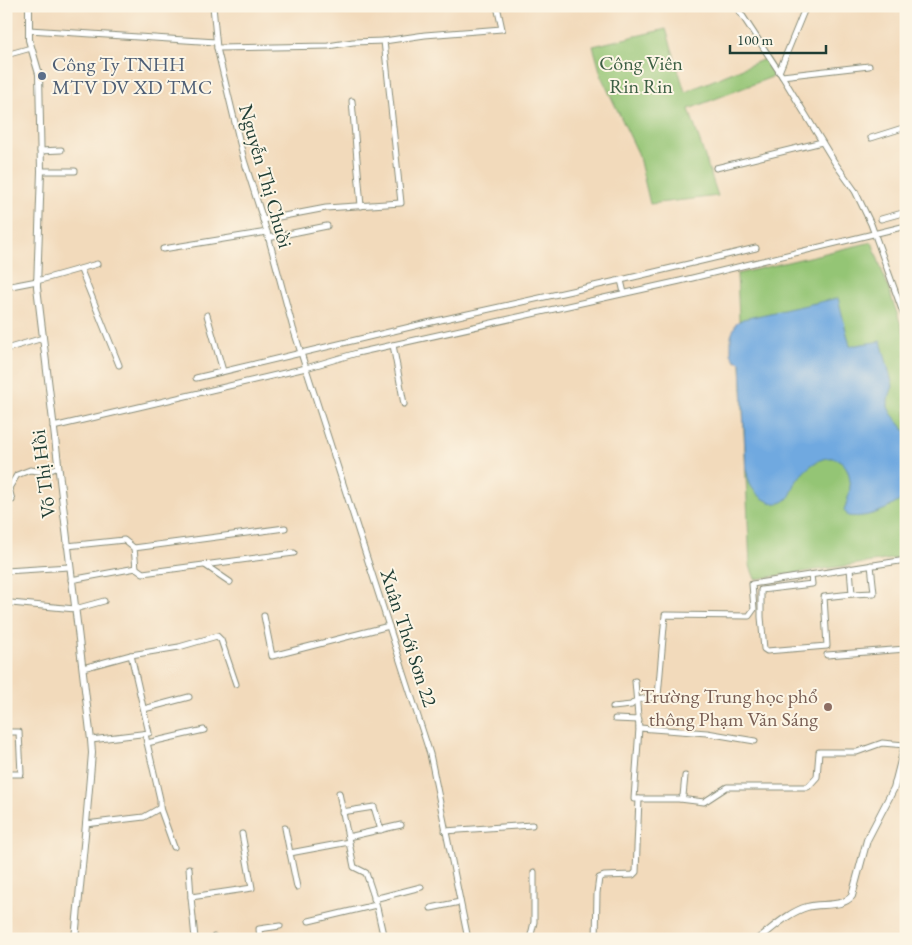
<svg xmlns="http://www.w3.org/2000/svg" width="912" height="945" font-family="'EB Garamond',serif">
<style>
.green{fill:#94c575;stroke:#5a8154}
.water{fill:#70a9e0;stroke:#48738a}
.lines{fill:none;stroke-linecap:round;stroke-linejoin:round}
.minor-casing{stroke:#888c78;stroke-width:7}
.tertiary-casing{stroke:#888c78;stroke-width:8}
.minor{stroke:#fff;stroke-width:5}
.tertiary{stroke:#fff;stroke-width:6}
.service-dot{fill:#5c6f8a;stroke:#fcf5e5;stroke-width:2}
.education-dot{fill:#8d6e63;stroke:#fcf5e5;stroke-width:2}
.labels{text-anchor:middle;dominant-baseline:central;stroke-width:4;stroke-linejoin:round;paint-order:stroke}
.park-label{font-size:20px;fill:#3c5f44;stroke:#fcf5e5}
.service-label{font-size:20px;fill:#4e5e75;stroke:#fcf5e5;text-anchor:start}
.street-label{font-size:20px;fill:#1f3d34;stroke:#fcf5e5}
.education-label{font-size:20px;fill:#785e54;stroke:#fcf5e5;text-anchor:end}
</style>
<rect width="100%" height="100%" fill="#fcf5e5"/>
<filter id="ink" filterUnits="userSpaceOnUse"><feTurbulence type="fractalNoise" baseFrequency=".02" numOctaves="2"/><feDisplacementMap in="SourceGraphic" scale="10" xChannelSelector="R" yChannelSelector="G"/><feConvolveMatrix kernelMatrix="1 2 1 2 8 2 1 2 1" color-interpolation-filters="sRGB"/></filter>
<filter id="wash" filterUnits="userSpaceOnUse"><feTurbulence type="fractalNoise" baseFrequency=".0096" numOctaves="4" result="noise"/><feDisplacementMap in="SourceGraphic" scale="20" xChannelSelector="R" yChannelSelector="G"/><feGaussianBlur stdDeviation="1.12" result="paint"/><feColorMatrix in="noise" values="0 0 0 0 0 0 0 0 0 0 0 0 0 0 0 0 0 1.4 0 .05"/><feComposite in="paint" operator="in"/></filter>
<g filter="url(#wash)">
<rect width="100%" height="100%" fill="#f2dabb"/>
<g class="green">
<polygon points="666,29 685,92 767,58 777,75 689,109 718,196 650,204 638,153 602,78 593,46"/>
<polygon points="872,242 906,339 906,557 755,579 750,566 737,274"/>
</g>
<path class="water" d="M838,298L850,346L881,341L893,386L888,400V407L891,413L906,432V496C890,509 868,519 848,516L844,510C849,497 853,483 847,469C844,463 839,459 833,458C818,456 803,471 796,482C793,488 792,495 787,499C775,511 755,495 750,484C748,479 747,474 746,469L741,362L735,360L731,354V336L736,323L743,319Z"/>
</g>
<g filter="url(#ink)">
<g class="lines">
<defs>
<g id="minor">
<polyline points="213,6 217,48 244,160 267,232 293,328 430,754 468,939"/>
<polyline points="736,6 782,76 835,163 855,191 871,224 906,321"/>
<polyline points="29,30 216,42"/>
<polyline points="217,48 328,46 353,42 384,41"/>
<polyline points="6,55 31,48"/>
<polyline points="779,72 806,6"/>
<polyline points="782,76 869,66"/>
<polyline points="352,101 361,206"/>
<polyline points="871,138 906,127"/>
<polyline points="40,151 61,150"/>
<polyline points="716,168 822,142"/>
<polyline points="41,171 75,171"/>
<polyline points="881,219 906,212"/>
<polyline points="263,220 326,208 401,203 384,41 425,35 502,29 497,6"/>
<polyline points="268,238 327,226"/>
<polyline points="163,249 267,232"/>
<polyline points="81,270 119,365"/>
<polyline points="621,280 756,248"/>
<polyline points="6,287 37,281 97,264"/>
<polyline points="207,315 223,371"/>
<polyline points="393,345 404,404"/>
<polyline points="6,349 43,338"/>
<polyline points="196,378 427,323 621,280 624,293"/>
<polyline points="53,427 306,368 357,353 680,281 906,226"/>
<polyline points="12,500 9,488 17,475 30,470 46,472 58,467"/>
<polyline points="67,546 124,540 134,548"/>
<polyline points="205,565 230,582"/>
<polyline points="136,568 134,548 285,528"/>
<polyline points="6,571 69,567"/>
<polyline points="811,575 812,584 761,590 761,617 764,649 767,651 827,646 824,597 852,594 850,568"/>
<polyline points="71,580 136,568 143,573 294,553"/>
<polyline points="852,594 874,593 871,565"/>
<polyline points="11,603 75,609 104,601"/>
<polyline points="264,616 272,656 389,626"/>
<polyline points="827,655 906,649"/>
<polyline points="83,668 131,655 179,647 217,636 221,640 236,684"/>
<polyline points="635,681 639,728"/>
<polyline points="613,707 631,705 637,700 658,696 665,615 749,616 754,609 752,584 906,560"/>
<polyline points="144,709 189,697"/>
<polyline points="615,719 639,720"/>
<polyline points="6,732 19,732 21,774 8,774"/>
<polyline points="145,734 160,799 160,808"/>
<polyline points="91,740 149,733 131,655"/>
<polyline points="147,743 204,730"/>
<polyline points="685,776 683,796 680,799 634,799 639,728 707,733 755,741"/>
<polyline points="339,793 354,867 366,873 376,903 384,939"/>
<polyline points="680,799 704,802 727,787 808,787 817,777 819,752 857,752 882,743 905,745"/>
<polyline points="342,812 374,807 381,830"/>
<polyline points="86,824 144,817 160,808 174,847"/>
<polyline points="285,828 290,853"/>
<polyline points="445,831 532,825"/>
<polyline points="348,837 401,825"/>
<polyline points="189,868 191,897"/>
<polyline points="297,887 290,853 349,842"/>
<polyline points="374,899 421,887"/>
<polyline points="431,908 460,902"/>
<polyline points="309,921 376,905"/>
<polyline points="214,937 214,939"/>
<polyline points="195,939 191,897 252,888 242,834"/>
<polyline points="260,939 259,929 280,926"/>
<polyline points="530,939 534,922 534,872"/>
<polyline points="596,939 597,893 599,878 604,876 633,875 636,872 639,799"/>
</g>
<g id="tertiary">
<polyline points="29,6 29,40 39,74 41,171 37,287 91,740 92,753 86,824 75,939"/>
<path d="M758,939C773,928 789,912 807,907C821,903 842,908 852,896L867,840L894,788L906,741"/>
</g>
</defs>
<use href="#minor" class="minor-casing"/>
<use href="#tertiary" class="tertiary-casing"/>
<use href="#minor" class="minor"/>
<use href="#tertiary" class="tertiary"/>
</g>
</g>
<circle class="service-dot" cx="42" cy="76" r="5"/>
<circle class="education-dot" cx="828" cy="707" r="5"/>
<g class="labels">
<g class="park-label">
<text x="641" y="63">Công Viên<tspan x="641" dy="23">Rin Rin</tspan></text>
</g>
<g class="service-label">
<text x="52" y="64">Công Ty TNHH<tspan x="52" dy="23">MTV DV XD TMC</tspan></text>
</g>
<g class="street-label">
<text transform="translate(266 176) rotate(74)">Nguyễn Thị Chuồi</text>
<text transform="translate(43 474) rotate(-97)">Võ Thị Hồi</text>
<text transform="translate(409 638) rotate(72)">Xuân Thới Sơn 22</text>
</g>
<g class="education-label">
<text x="818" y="696">Trường Trung học phổ<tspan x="818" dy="23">thông Phạm Văn Sáng</tspan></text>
</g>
</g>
<rect width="912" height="945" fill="none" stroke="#fcf5e5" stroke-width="25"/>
<path d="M730 45v8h96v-8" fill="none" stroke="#1f3d34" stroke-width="2.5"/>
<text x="737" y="45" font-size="15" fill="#1f3d34" stroke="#fcf5e5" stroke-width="4" paint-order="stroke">100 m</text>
</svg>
